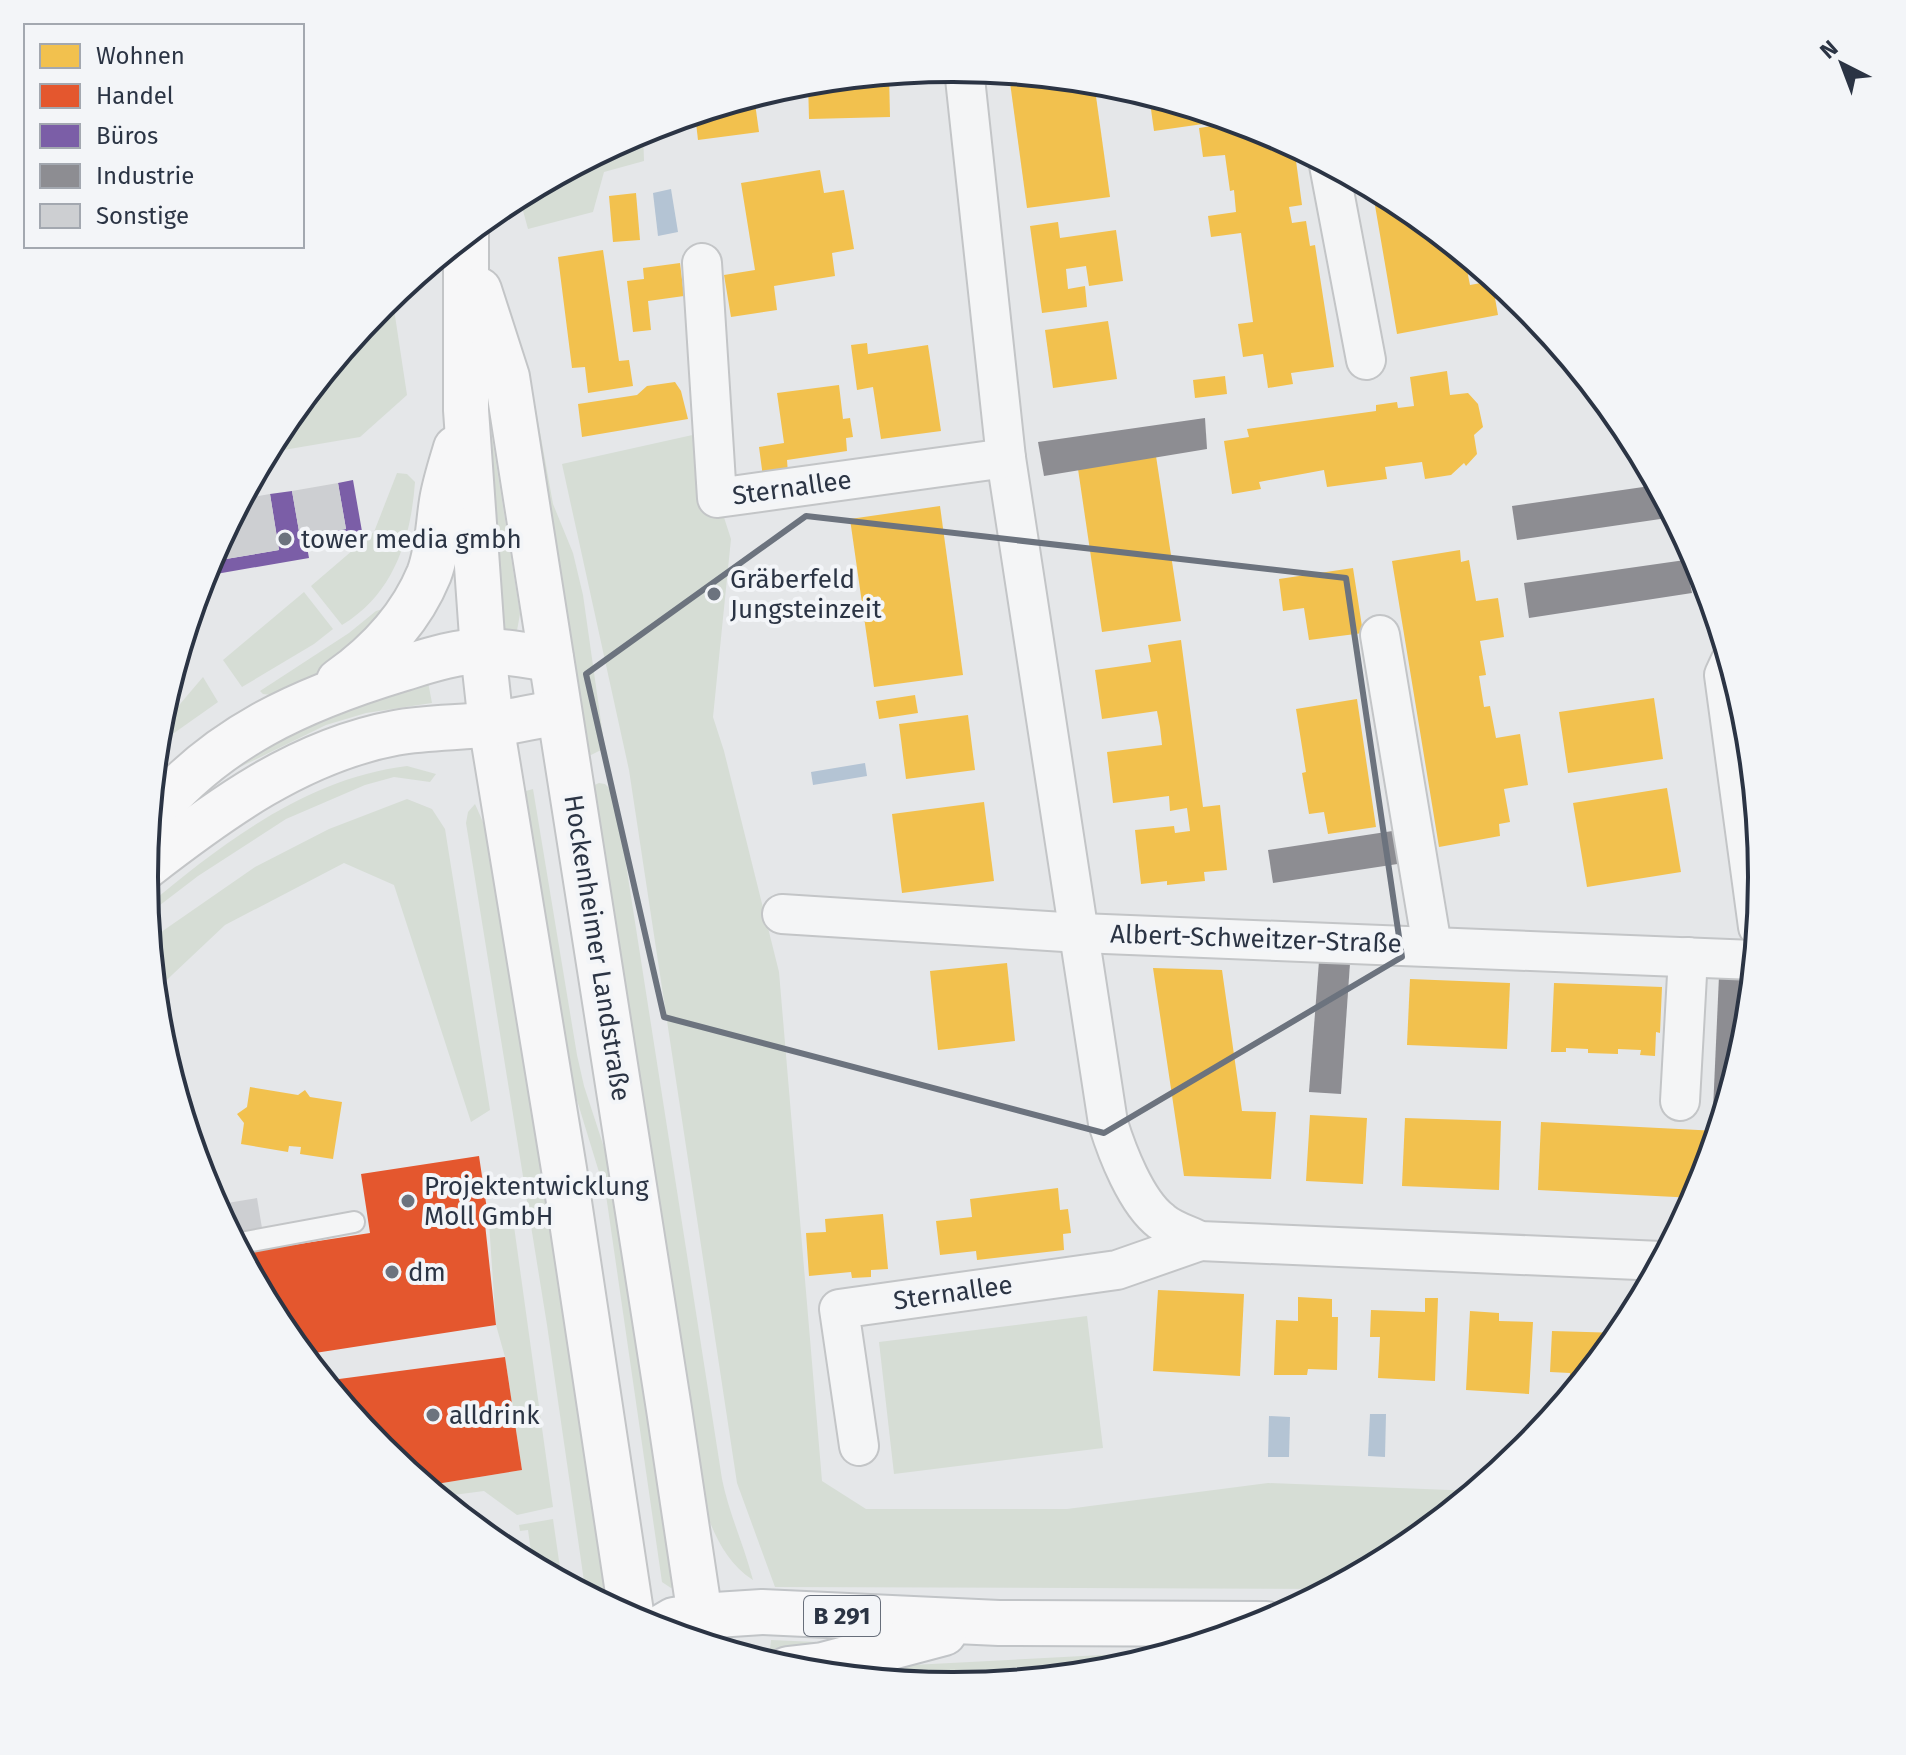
<svg xmlns="http://www.w3.org/2000/svg" width="1906" height="1755" font-family="'Fira Sans',sans-serif">
<style>
.green{fill:#d6ddd5}
.water{fill:#b4c4d4}
.homes{fill:#f2c14e}
.shops{fill:#e4572e}
.offices{fill:#7b5ea7}
.industry{fill:#8d8d92}
.building{fill:#cdcfd2}
.lines{fill:none;stroke-linecap:round;stroke-linejoin:round}
.lane-casing{stroke:#c3c5c7;stroke-width:24}
.street-casing{stroke:#c3c5c7;stroke-width:42}
.secondary-casing{stroke:#c3c5c7;stroke-width:48}
.primary-casing{stroke:#c1c4c7;stroke-width:48}
.lane{stroke:#f4f5f6;stroke-width:20}
.street{stroke:#f4f5f6;stroke-width:38}
.secondary{stroke:#f7f7f8;stroke-width:44}
.primary{stroke:#f7f7f8;stroke-width:44}
.marked{fill:none;stroke:#6c737e;stroke-width:6;stroke-linejoin:round}
.poi-dot{fill:#6c737e;stroke:#f3f5f8;stroke-width:3}
.labels{text-anchor:middle;dominant-baseline:central;stroke-width:8;stroke-linejoin:round;paint-order:stroke}
.shield{fill:#f3f5f8;stroke:#676e7a;stroke-width:2}
.shield-label{font-size:24px;font-weight:bold;fill:#2b3444}
.street-label{font-size:26px;fill:#2b3444;stroke:#f3f5f8}
.poi-label{font-size:26px;fill:#2b3444;stroke:#f3f5f8;text-anchor:start}
.rim{fill:none;stroke:#2b3444;stroke-width:4}
</style>
<rect width="100%" height="100%" fill="#e5e7e9"/>
<g class="green">
<polygon points="643,130 644,161 604,172 593,212 528,229 519,196"/>
<polygon points="392,296 407,395 360,437 266,453 280,427 381,305"/>
<polygon points="534,407 536,410 553,504 573,553 583,595 604,743 601,750 591,755 585,753"/>
<polygon points="489,418 520,614 516,636 502,635 487,420"/>
<polygon points="697,434 731,539 713,717 724,751 779,972 822,1481 866,1509 1067,1509 1268,1483 1476,1491 1402,1551 1331,1589 775,1587 737,1483 629,770 562,464"/>
<path d="M397,473L407,474L415,482C411,538 394,594 342,625L311,586L374,532Z"/>
<polygon points="304,592 333,629 314,644 242,687 223,660"/>
<path d="M386,608C360,636 305,703 263,694L260,691L349,633L376,611Z"/>
<polygon points="203,677 218,702 157,745 158,730"/>
<polygon points="428,682 432,703 366,713 326,725 240,767 237,766 323,713"/>
<path d="M407,766L436,774L430,782L394,777L365,785L286,819L198,876L147,915L146,907C221,844 307,778 407,766Z"/>
<path d="M599,783L605,784L615,794L722,1479C729,1514 744,1545 753,1580C723,1561 711,1527 700,1495L590,787Z"/>
<polygon points="533,789 577,1055 584,1086 612,1172 674,1586 671,1588 662,1582 606,1195 569,1074 522,792"/>
<polygon points="407,799 432,809 445,829 490,1110 471,1122 394,885 344,863 225,925 155,991 150,941 154,937 255,867 329,829"/>
<polygon points="475,804 490,838 548,1188 610,1608 586,1595 547,1325 466,823 468,812"/>
<polygon points="513,1219 553,1507 517,1515 484,1491 438,1497 424,1486 522,1470 505,1357 496,1325 489,1223"/>
<polygon points="1087,1316 1103,1448 894,1474 879,1342"/>
<polygon points="553,1519 562,1582 533,1566 528,1530 520,1531 519,1525"/>
<polygon points="771,1640 839,1643 839,1650 769,1658"/>
<polygon points="1178,1651 1129,1666 905,1676 887,1681 849,1677 893,1666"/>
</g>
<g class="water">
<polygon points="671,189 678,232 658,236 653,193"/>
<polygon points="865,763 867,776 813,785 811,772"/>
<polygon points="1370,1414 1386,1414 1385,1457 1368,1456"/>
<polygon points="1269,1416 1290,1417 1289,1457 1268,1457"/>
</g>
<g class="homes">
<polygon points="889,74 890,117 809,119 808,82"/>
<polygon points="1014,74 1094,82 1110,197 1027,208 1009,75"/>
<polygon points="1149,95 1186,106 1231,120 1154,131"/>
<polygon points="754,96 759,132 698,140 695,114"/>
<polygon points="1238,122 1263,130 1294,146 1302,205 1289,207 1292,223 1306,221 1310,246 1315,245 1334,367 1291,373 1293,384 1268,388 1263,354 1243,357 1238,324 1253,322 1241,233 1211,237 1208,216 1236,212 1234,190 1230,191 1225,155 1203,157 1199,128"/>
<polygon points="820,170 824,193 844,190 854,249 832,253 835,276 774,286 777,310 731,317 724,275 755,270 741,183"/>
<polygon points="1372,188 1403,205 1427,224 1428,231 1434,230 1451,244 1453,253 1460,252 1464,255 1470,285 1492,281 1498,315 1397,334"/>
<polygon points="636,193 640,240 613,242 609,196"/>
<polygon points="1058,222 1060,238 1116,230 1123,281 1089,286 1086,266 1066,269 1068,289 1085,286 1087,307 1042,313 1030,226"/>
<polygon points="603,250 619,361 629,360 633,386 588,393 585,367 572,368 558,257"/>
<polygon points="680,263 684,296 648,301 651,330 633,332 627,281 644,279 643,268"/>
<polygon points="1108,321 1117,379 1053,388 1045,330"/>
<polygon points="867,343 868,354 928,345 941,431 881,439 873,387 857,390 851,345"/>
<polygon points="1447,371 1450,395 1468,393 1478,404 1483,427 1474,435 1477,454 1466,466 1464,463 1451,475 1425,479 1422,462 1385,467 1387,479 1327,487 1324,470 1259,482 1261,489 1232,494 1224,441 1249,437 1247,429 1376,411 1376,405 1397,402 1398,408 1414,406 1410,377"/>
<polygon points="1225,376 1227,394 1195,398 1193,380"/>
<polygon points="675,382 681,391 688,419 582,437 578,404 637,395 647,386"/>
<polygon points="839,385 843,419 850,418 853,437 846,438 847,451 787,460 788,473 763,477 759,447 784,443 777,393"/>
<polygon points="1156,456 1181,621 1102,632 1078,469"/>
<polygon points="940,506 963,675 874,687 850,519"/>
<polygon points="1460,550 1461,562 1469,560 1476,601 1498,598 1504,637 1480,641 1486,675 1479,676 1484,707 1490,706 1496,738 1520,734 1528,785 1504,789 1510,822 1499,824 1500,836 1439,847 1392,561"/>
<polygon points="1353,568 1363,633 1309,640 1304,608 1283,611 1279,579"/>
<polygon points="1181,640 1203,807 1220,805 1227,870 1204,872 1205,881 1167,885 1167,881 1141,884 1135,830 1174,826 1175,833 1190,831 1187,808 1170,811 1169,796 1113,803 1107,752 1162,745 1160,727 1157,711 1102,719 1095,670 1151,662 1148,645"/>
<polygon points="915,695 918,713 879,719 876,701"/>
<polygon points="1654,698 1663,759 1568,773 1559,712"/>
<polygon points="1357,699 1376,827 1328,834 1324,812 1309,814 1302,773 1306,772 1296,709"/>
<polygon points="968,715 975,770 906,779 899,724"/>
<polygon points="1667,788 1681,872 1587,887 1573,803"/>
<polygon points="984,802 994,881 902,893 892,814"/>
<polygon points="1007,963 1015,1041 938,1050 930,971"/>
<polygon points="1153,968 1222,970 1242,1111 1276,1112 1271,1179 1184,1176"/>
<polygon points="1410,979 1510,983 1507,1049 1407,1045"/>
<polygon points="1554,983 1662,987 1660,1033 1656,1032 1655,1056 1640,1055 1641,1050 1618,1049 1618,1054 1588,1053 1588,1049 1566,1048 1566,1052 1551,1052"/>
<polygon points="250,1087 298,1095 305,1090 310,1097 342,1102 333,1159 300,1154 301,1147 289,1146 288,1152 241,1144 244,1123 237,1114 247,1107"/>
<polygon points="1310,1115 1367,1118 1363,1184 1306,1181"/>
<polygon points="1405,1118 1501,1121 1499,1190 1402,1186"/>
<polygon points="1541,1122 1718,1131 1695,1198 1538,1190"/>
<polygon points="1058,1188 1060,1210 1068,1209 1071,1233 1063,1234 1064,1250 977,1260 976,1251 940,1255 936,1221 972,1217 970,1199"/>
<polygon points="883,1214 888,1269 871,1270 871,1277 852,1278 851,1272 809,1276 806,1233 826,1232 825,1219"/>
<polygon points="1158,1290 1244,1294 1240,1376 1153,1371"/>
<polygon points="1298,1297 1332,1299 1332,1317 1338,1317 1337,1370 1308,1369 1307,1375 1274,1375 1276,1320 1298,1321"/>
<polygon points="1425,1298 1438,1298 1435,1381 1378,1378 1380,1337 1370,1337 1371,1310 1425,1312"/>
<polygon points="1470,1311 1499,1313 1499,1321 1533,1322 1529,1394 1466,1390"/>
<polygon points="1552,1331 1621,1333 1573,1392 1569,1392 1570,1373 1550,1372"/>
</g>
<g class="shops">
<polygon points="479,1156 489,1223 485,1224 496,1325 302,1355 280,1327 241,1253 370,1233 361,1174"/>
<polygon points="505,1357 522,1470 424,1486 380,1450 324,1381"/>
</g>
<polygon class="offices" points="353,480 363,537 307,547 309,558 216,574 214,561 279,550 270,494 292,491 300,537 346,529 338,483"/>
<g class="industry">
<polygon points="1205,418 1207,449 1044,476 1038,442"/>
<polygon points="1657,485 1674,517 1517,540 1512,506"/>
<polygon points="1685,560 1692,593 1529,618 1524,583"/>
<polygon points="1399,830 1404,863 1273,883 1268,850"/>
<polygon points="1319,961 1350,963 1341,1094 1309,1092"/>
<polygon points="1719,976 1751,977 1747,1036 1724,1111 1713,1110"/>
</g>
<g class="building">
<polygon points="338,483 346,529 300,537 292,491"/>
<polygon points="270,494 279,550 214,561 213,553 242,499"/>
<polygon points="257,1198 262,1228 230,1234 215,1205"/>
</g>
<g class="lines">
<defs>
<polyline id="lane" points="235,1244 354,1222"/>
<g id="street">
<path d="M964,69L1006,458L1108,1123C1117,1152 1136,1202 1161,1221C1171,1230 1188,1235 1200,1241L1661,1261"/>
<polyline points="1329,165 1366,360"/>
<polyline points="702,263 717,498 1006,458"/>
<polyline points="1380,635 1432,946"/>
<polyline points="1730,662 1724,675 1758,927"/>
<polyline points="782,914 1080,933 1754,960"/>
<polyline points="1680,1101 1688,957"/>
<polyline points="859,1446 839,1309 1117,1270 1200,1241"/>
</g>
<g id="secondary">
<polyline points="466,235 466,410 483,651 491,724 564,1169 632,1619"/>
<polyline points="479,290 507,377 669,1409 700,1616"/>
<path d="M339,681C377,654 411,618 429,574C438,550 438,526 442,501C445,483 451,465 456,448"/>
<path d="M149,819C216,737 302,699 401,669C427,661 457,651 484,651C506,651 529,656 551,659"/>
<path d="M144,868C220,809 299,751 395,733C427,727 461,728 493,724C515,721 537,716 559,712"/>
</g>
<g id="primary">
<polyline points="657,1630 674,1620 700,1616 762,1612 999,1623 1266,1624"/>
<polyline points="788,1669 823,1665 944,1633"/>
</g>
</defs>
<use href="#lane" class="lane-casing"/>
<use href="#street" class="street-casing"/>
<use href="#secondary" class="secondary-casing"/>
<use href="#primary" class="primary-casing"/>
<use href="#lane" class="lane"/>
<use href="#street" class="street"/>
<use href="#secondary" class="secondary"/>
<use href="#primary" class="primary"/>
</g>
<path class="marked" d="M806,516L1346,578L1402,957L1104,1133L664,1017L586,674Z"/>
<g class="poi-dot">
<circle cx="285" cy="539" r="8"/>
<circle cx="714" cy="594" r="8"/>
<circle cx="408" cy="1201" r="8"/>
<circle cx="392" cy="1272" r="8"/>
<circle cx="433" cy="1415" r="8"/>
</g>
<g class="labels">
<rect class="shield" x="804" y="1596" width="76" height="40" rx="6"/>
<g class="shield-label">
<text x="842" y="1616">B 291</text>
</g>
<g class="street-label">
<text transform="translate(792 488) rotate(-8)">Sternallee</text>
<text transform="translate(1256 939) rotate(2)">Albert-Schweitzer-Straße</text>
<text transform="translate(597 948) rotate(81)">Hockenheimer Landstraße</text>
<text transform="translate(953 1293) rotate(-8)">Sternallee</text>
</g>
<g class="poi-label">
<text x="301" y="539">tower media gmbh</text>
<text x="730" y="579">Gräberfeld<tspan x="730" dy="30">Jungsteinzeit</tspan></text>
<text x="424" y="1186">Projektentwicklung<tspan x="424" dy="30">Moll GmbH</tspan></text>
<text x="408" y="1272">dm</text>
<text x="449" y="1415">alldrink</text>
</g>
</g>
<path d="M0 0H1906V1755H0ZM158 877a795 795 0 1 1 1590 0a795 795 0 1 1-1590 0Z" fill="#f3f5f8" fill-rule="evenodd"/>
<path class="rim" d="M158 877a795 795 0 1 1 1590 0a795 795 0 1 1-1590 0Z"/>
<rect x="24" y="24" width="280" height="224" fill="#f3f5f8" stroke="#a3a8b0" stroke-width="2"/>
<rect x="40" y="44" width="40" height="24" fill="#f2c14e" stroke="#a3a8b0" stroke-width="2"/>
<text x="96" y="64" font-size="24" fill="#2b3444">Wohnen</text>
<rect x="40" y="84" width="40" height="24" fill="#e4572e" stroke="#a3a8b0" stroke-width="2"/>
<text x="96" y="104" font-size="24" fill="#2b3444">Handel</text>
<rect x="40" y="124" width="40" height="24" fill="#7b5ea7" stroke="#a3a8b0" stroke-width="2"/>
<text x="96" y="144" font-size="24" fill="#2b3444">Büros</text>
<rect x="40" y="164" width="40" height="24" fill="#8d8d92" stroke="#a3a8b0" stroke-width="2"/>
<text x="96" y="184" font-size="24" fill="#2b3444">Industrie</text>
<rect x="40" y="204" width="40" height="24" fill="#cdcfd2" stroke="#a3a8b0" stroke-width="2"/>
<text x="96" y="224" font-size="24" fill="#2b3444">Sonstige</text>
<g transform="translate(1842 64) rotate(318)" stroke="#f3f5f8" stroke-width="6" paint-order="stroke">
<path d="M0-6L14 30L0 20L-14 30Z" fill="#2b3444"/>
<text y="-12" font-size="22" font-weight="bold" text-anchor="middle" fill="#2b3444">N</text>
</g>
</svg>
